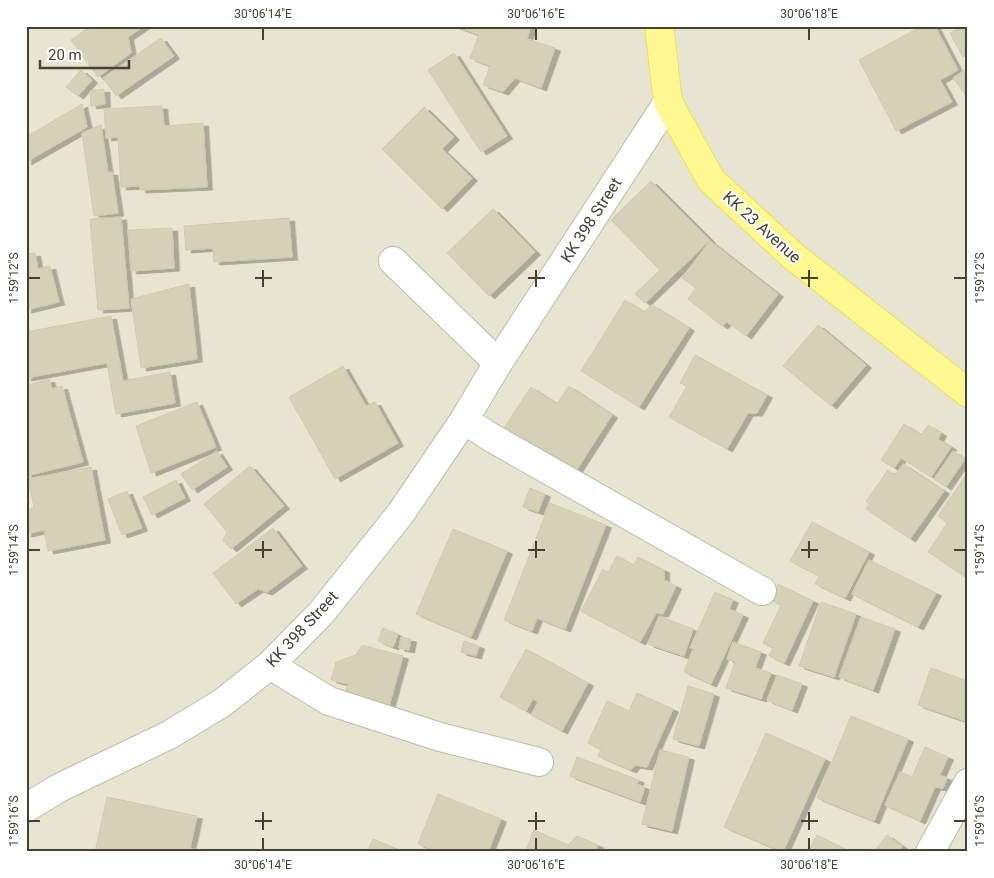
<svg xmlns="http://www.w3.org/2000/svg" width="994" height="878" font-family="Roboto,sans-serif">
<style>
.residential{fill:#e7e5d1}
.building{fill:#d5d0b8;stroke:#d0caab;filter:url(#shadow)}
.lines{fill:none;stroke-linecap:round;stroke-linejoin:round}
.minor-casing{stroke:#bfbca5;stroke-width:30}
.major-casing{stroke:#ebde59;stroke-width:30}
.minor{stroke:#fff;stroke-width:28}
.major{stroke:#fff790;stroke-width:28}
.ticks{fill:none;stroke:#454233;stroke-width:2}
.labels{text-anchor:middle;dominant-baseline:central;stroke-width:4;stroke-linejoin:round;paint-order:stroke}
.street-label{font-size:16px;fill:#454233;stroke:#fff}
.neatline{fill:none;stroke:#454233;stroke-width:2}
.ticks-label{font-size:12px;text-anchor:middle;fill:#454233}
</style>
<defs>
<filter id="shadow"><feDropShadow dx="5.5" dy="3" stdDeviation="0" flood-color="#0004"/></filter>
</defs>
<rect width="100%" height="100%" fill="#f3f1e3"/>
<rect class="residential" x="26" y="26" width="942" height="826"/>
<g class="building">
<polygon points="91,26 144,26 128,37 131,53 98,77 71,40"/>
<polygon points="455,26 531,26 527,39 555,48 541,88 515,78 503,92 483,85 490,66 470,58 479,35"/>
<polygon points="922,26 935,26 958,70 940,80 952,102 896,131 859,60"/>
<polygon points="962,26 968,26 968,54 963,57 950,33"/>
<polygon points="161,38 174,56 116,96 103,78"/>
<polygon points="454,53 507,136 481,152 428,70"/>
<polygon points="968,68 968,92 965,94 953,78"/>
<polygon points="81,70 92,80 78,96 66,87"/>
<polygon points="104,89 105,104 91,106 90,91"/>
<polygon points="82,104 87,127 26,162 26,137"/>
<polygon points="162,106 164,126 203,123 207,187 140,190 140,186 121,187 118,137 106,138 104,109"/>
<polygon points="424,107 454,137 442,149 472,178 442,209 382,149"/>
<polygon points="101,125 108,173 112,172 118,213 94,216 82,133"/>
<polygon points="651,181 710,240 645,303 635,294 660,270 611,220"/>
<polygon points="493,209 535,252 489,296 447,253"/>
<polygon points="121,217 129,308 98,310 90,219"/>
<polygon points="289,218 292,257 214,262 213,248 186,250 184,226"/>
<polygon points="172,228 174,268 131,271 128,230"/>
<polygon points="710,241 778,294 746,336 727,322 722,326 688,299 696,288 682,278"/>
<polygon points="35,253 38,269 50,266 59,302 26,310 26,254"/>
<polygon points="189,284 197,359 141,368 131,299"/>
<polygon points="625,300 644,312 652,305 689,328 639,407 581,371"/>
<polygon points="111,316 123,381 170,372 175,403 116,414 107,363 26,378 26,332"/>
<polygon points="818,325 866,365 831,406 783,366"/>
<polygon points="695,355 767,395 757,413 748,413 727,449 669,417 687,386 680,383"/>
<polygon points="343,366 366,406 375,402 398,443 335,479 289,397"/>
<polygon points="49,379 52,389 62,386 83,462 26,476 26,386"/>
<polygon points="569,386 612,415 570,480 500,434 531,387 557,404"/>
<polygon points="197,402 216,447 151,473 136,426"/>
<polygon points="904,424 921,435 928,425 941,433 938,439 951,447 931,477 901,458 894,468 881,460"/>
<polygon points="217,451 227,467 192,490 181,474"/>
<polygon points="953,451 965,459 946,487 934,479"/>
<polygon points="903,464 944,491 910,539 866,509 869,504 866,501 888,470 895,475"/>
<polygon points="250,466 284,506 231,549 223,540 227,532 204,504"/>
<polygon points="91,467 105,540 48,551 44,530 26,534 26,511 34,507 28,479"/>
<polygon points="968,472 968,579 928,552 947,523 938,516"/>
<polygon points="176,480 185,498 152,515 143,497"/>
<polygon points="530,488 545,494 538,512 523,507"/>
<polygon points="127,491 142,528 122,535 108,499"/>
<polygon points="550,503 606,525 565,629 537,618 532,631 504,620"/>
<polygon points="812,522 869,552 845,598 815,584 819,576 790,561"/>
<polygon points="273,528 302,566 267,592 258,589 236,604 213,573"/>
<polygon points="453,529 507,551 471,637 416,614"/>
<polygon points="617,556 634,565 638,557 664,570 664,580 676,586 663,614 656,613 640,642 581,611 603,569 608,572"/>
<polygon points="869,560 936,593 918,627 852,594"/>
<polygon points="778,584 813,601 784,663 769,656 773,648 763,643 781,605 771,600"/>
<polygon points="715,592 733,600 729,609 743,615 711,684 684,672 693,649 690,648"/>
<polygon points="821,602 856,614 834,677 799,666"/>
<polygon points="659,616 693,629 684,656 648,644"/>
<polygon points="861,617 895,629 873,690 839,677"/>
<polygon points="383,628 398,634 393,647 378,641"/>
<polygon points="401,637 411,639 409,650 399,648"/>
<polygon points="464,641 479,646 476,656 461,652"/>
<polygon points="733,642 761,652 755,668 771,673 761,699 726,688 735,662 727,659"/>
<polygon points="362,645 403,656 388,710 344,698 348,684 331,680 336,662 356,655"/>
<polygon points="526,649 588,683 562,731 531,715 538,702 533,699 526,711 500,697"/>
<polygon points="931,668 968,681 968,722 918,705"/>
<polygon points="777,675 802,684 792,710 767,700"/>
<polygon points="688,686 714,694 699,746 673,739"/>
<polygon points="637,693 673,709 647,767 635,765 631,770 598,756 601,749 588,743 607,701 629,711"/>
<polygon points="851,716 908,739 874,821 817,798"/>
<polygon points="766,733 825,759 783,852 724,827"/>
<polygon points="925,747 948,757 940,775 947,778 943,788 935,787 920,821 885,805 900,772 912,777"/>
<polygon points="660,750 689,757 672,831 642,824"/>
<polygon points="577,757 639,780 637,784 645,787 640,802 570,776"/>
<polygon points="438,794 501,819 488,852 439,852 418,844"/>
<polygon points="107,797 197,816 190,848 206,852 95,852"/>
<polygon points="534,830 568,845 577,836 598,845 595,852 525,852"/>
<polygon points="817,835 851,852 808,852"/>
<polygon points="887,835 902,846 898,852 874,852"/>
<polygon points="373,839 404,852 367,852"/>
</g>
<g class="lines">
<defs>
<g id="minor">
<polyline points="393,261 498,363"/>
<polyline points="464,420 492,438 762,591"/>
<polyline points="270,665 329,701 440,737 539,762"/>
<polyline points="26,808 59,788 169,735 222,703 270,665 322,612 401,513 464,420 498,363 668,102"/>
<polyline points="930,852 968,783"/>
</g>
<polyline id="major" points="659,26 668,102 711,180 793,256 968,393"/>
</defs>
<use href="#minor" class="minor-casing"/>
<use href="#major" class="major-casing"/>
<use href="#minor" class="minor"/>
<use href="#major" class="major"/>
</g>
<path class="ticks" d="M263,28V40M536,28V40M809,28V40M263,270V287M536,270V287M809,270V287M28,278H40M255,278H272M528,278H545M801,278H818M954,278H966M263,541V558M536,541V558M809,541V558M28,550H40M255,550H272M528,550H545M801,550H818M954,550H966M263,812V830M536,812V830M809,812V830M28,821H40M255,821H272M528,821H545M801,821H818M954,821H966M263,838V850M536,838V850M809,838V850"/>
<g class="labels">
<g class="street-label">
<text transform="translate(591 220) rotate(-57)">KK 398 Street</text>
<text transform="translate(762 227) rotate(42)">KK 23 Avenue</text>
<text transform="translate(302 629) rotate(-47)">KK 398 Street</text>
</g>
</g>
<rect width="994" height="878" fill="none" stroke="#ffffff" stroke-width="55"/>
<path d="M40 60v8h89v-8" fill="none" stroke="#454233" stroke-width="2.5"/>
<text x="48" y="60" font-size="15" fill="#454233" stroke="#ffffff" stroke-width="4" paint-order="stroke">20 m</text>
<rect x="28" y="28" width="938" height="822" class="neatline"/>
<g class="ticks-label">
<text x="263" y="18">30°06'14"E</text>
<text x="536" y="18">30°06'16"E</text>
<text x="809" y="18">30°06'18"E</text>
<text transform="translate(14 278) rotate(-90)" y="4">1°59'12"S</text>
<text transform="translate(980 278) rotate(-90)" y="4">1°59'12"S</text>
<text transform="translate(14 550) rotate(-90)" y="4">1°59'14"S</text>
<text transform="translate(980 550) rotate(-90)" y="4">1°59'14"S</text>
<text transform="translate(14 821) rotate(-90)" y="4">1°59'16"S</text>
<text transform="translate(980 821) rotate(-90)" y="4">1°59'16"S</text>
<text x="263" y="869">30°06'14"E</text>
<text x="536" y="869">30°06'16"E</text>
<text x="809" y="869">30°06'18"E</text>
</g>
</svg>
